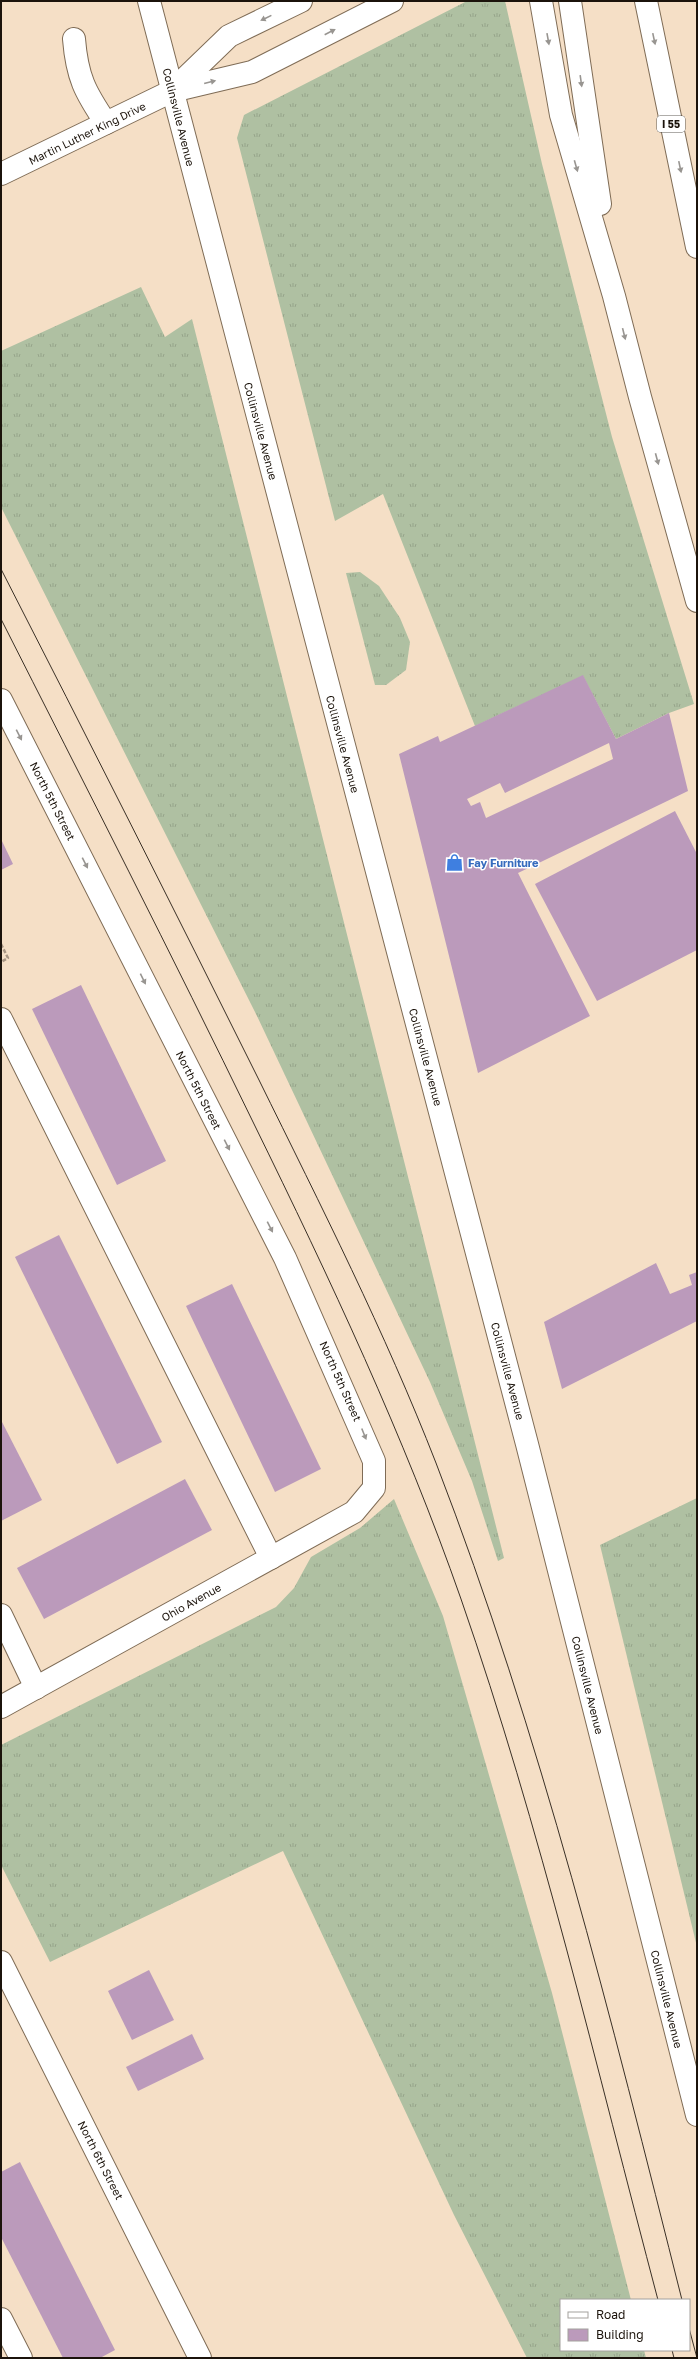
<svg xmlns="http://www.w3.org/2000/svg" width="698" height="2359" font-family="'Golos Text',sans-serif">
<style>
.grass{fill:url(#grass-tufts)}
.building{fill:#bb9abb;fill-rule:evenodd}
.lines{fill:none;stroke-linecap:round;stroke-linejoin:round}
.minor-casing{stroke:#7f6c56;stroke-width:24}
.major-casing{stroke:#7f6c56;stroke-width:24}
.highway-casing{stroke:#7f6c56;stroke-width:24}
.path{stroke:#a89684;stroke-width:2.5;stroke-dasharray:4 2;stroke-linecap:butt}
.minor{stroke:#fff;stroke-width:22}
.major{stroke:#fff;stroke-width:22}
.highway{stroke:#fff;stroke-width:22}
.tram{stroke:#3a3026;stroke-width:1}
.oneway{fill:#989591}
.labels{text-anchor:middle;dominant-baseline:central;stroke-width:3;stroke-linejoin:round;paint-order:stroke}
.shield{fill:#fff;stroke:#5f5a54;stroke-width:1}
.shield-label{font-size:10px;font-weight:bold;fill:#1b130b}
.street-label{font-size:11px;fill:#1b130b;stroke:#fff}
.shop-label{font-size:11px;font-weight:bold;fill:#366cbe;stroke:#fff;text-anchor:start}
</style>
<defs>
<pattern id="grass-tufts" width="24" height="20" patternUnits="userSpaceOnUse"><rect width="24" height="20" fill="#afc0a2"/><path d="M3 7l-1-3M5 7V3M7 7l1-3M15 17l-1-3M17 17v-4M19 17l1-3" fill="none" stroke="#96a48a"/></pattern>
</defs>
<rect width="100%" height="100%" fill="#f5dfc6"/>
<g class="grass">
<polygon points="467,1 505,1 542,164 612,437 694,704 669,713 616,739 583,676 475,726 383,494 335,521 237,138 244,115"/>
<polygon points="141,287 165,337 192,319 504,1558 498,1561 472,1481 430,1382 257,1016 1,507 1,351"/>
<polygon points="360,572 379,586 400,618 410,642 406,670 386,685 375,685 346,573"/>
<polygon points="697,1498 697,1947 600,1545"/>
<polygon points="394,1499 443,1616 552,1993 631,2300 561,2300 561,2350 644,2350 646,2358 527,2358 454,2215 283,1851 50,1962 1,1865 1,1745 276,1607 294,1588 311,1557 360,1528"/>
</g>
<g class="building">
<path d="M583,675L616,739L669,713L688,791L518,873L590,1016L478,1073L399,754L438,736L440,742ZM609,743L613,759L486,818L480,802L471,806L467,799L500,783L505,793Z"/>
<polygon points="675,811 697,854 697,950 597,1001 535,884"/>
<polygon points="1,839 13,864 1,870"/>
<polygon points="81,985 166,1161 117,1185 32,1009"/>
<polygon points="59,1235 162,1442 117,1464 15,1257"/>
<polygon points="656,1263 670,1294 692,1285 689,1275 697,1272 697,1321 562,1389 544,1322"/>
<polygon points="232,1284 321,1469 275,1492 186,1306"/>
<polygon points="1,1420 42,1500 1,1521"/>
<polygon points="185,1479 212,1530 44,1619 17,1568"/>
<polygon points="149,1970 174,2020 132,2040 108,1991"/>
<polygon points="192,2034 204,2059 138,2091 126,2067"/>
<polygon points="20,2162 115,2350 100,2358 63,2358 1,2237 1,2172"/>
</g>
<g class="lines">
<defs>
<g id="minor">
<path d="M74,39C77,77 85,92 106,123"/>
<polyline points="1,700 285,1258 374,1461 374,1488 354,1512 1,1707"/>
<polyline points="1,1019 271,1558"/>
<polyline points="1,1615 36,1688"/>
<polyline points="1,1962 200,2358"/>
<polyline points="1,2319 21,2358"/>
</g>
<g id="major">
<polyline points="149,1 527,1444 697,2115"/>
<polyline points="173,90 229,36 301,1"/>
<polyline points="1,174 172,91 252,72 392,1"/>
</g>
<g id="highway">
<polyline points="541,1 561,115 614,296 640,397 697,601"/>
<polyline points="570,1 600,204"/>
<polyline points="646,1 697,247"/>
</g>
</defs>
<use href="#minor" class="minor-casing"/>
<use href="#major" class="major-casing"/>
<use href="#highway" class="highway-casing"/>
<polyline class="path" points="1,944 8,958 1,962"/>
<use href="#minor" class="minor"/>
<use href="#major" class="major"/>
<use href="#highway" class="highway"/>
<g class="tram">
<path d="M1,569C88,739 174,909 259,1080C321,1206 385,1332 436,1463C541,1735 611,2018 682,2300"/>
<path d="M1,619C86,787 172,955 254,1124C330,1279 404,1436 461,1599C541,1829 596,2066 658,2300"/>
<polyline points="689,2328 697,2358"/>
<polyline points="672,2350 674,2358"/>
</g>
</g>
<defs><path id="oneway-solid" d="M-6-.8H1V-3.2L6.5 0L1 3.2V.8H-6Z"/></defs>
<g class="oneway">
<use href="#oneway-solid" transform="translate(266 18) rotate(154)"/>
<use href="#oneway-solid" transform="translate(330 32) rotate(-27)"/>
<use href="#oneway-solid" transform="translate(548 39) rotate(80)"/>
<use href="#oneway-solid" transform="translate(654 39) rotate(78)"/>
<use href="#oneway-solid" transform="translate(581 81) rotate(82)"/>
<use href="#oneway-solid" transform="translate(210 82) rotate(-14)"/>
<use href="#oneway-solid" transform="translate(576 166) rotate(74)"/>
<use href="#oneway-solid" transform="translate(680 167) rotate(78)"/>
<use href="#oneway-solid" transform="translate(624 334) rotate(76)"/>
<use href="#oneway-solid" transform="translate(657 459) rotate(75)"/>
<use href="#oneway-solid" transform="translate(19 735) rotate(63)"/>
<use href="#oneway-solid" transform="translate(85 863) rotate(63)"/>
<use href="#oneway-solid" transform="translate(143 979) rotate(64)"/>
<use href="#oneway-solid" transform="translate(227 1145) rotate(63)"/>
<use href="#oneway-solid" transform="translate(270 1227) rotate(63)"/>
<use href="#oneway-solid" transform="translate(364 1434) rotate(68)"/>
</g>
<defs>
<symbol id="shop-bare" viewBox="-9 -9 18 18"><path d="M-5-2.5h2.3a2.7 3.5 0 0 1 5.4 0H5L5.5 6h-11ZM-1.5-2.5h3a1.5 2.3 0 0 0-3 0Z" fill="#3f7fe0" stroke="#fff" stroke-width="2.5" paint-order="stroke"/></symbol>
</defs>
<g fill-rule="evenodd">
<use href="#shop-bare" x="442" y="850" width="25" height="25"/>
</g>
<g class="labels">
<rect class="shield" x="657" y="116" width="28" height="16" rx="3"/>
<g class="shield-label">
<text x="671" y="124">I 55</text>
</g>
<g class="street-label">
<text transform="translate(179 117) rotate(76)">Collinsville Avenue</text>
<text transform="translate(87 133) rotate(-26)">Martin Luther King Drive</text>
<text transform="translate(261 431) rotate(75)">Collinsville Avenue</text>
<text transform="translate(343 744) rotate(75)">Collinsville Avenue</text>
<text transform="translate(53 801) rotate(63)">North 5th Street</text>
<text transform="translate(426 1057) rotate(75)">Collinsville Avenue</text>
<text transform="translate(199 1090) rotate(63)">North 5th Street</text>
<text transform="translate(508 1371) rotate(75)">Collinsville Avenue</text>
<text transform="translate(341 1381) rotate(66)">North 5th Street</text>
<text transform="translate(191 1602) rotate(-29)">Ohio Avenue</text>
<text transform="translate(588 1685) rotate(76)">Collinsville Avenue</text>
<text transform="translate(667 1999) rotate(76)">Collinsville Avenue</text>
<text transform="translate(101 2160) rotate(63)">North 6th Street</text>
</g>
<g class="shop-label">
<text x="468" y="862">Fay Furniture</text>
</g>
</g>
<rect width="698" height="2359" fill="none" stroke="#1b130b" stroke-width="4"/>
<rect x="560" y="2299" width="130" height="52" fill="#ffffff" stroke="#a4a19d"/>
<rect x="568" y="2312" width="20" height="6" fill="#ffffff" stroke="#a4a19d"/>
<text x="596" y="2319" font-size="12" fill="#1b130b">Road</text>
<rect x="568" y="2329" width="20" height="12" fill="#bb9abb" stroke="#a4a19d"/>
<text x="596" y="2339" font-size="12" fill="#1b130b">Building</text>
</svg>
